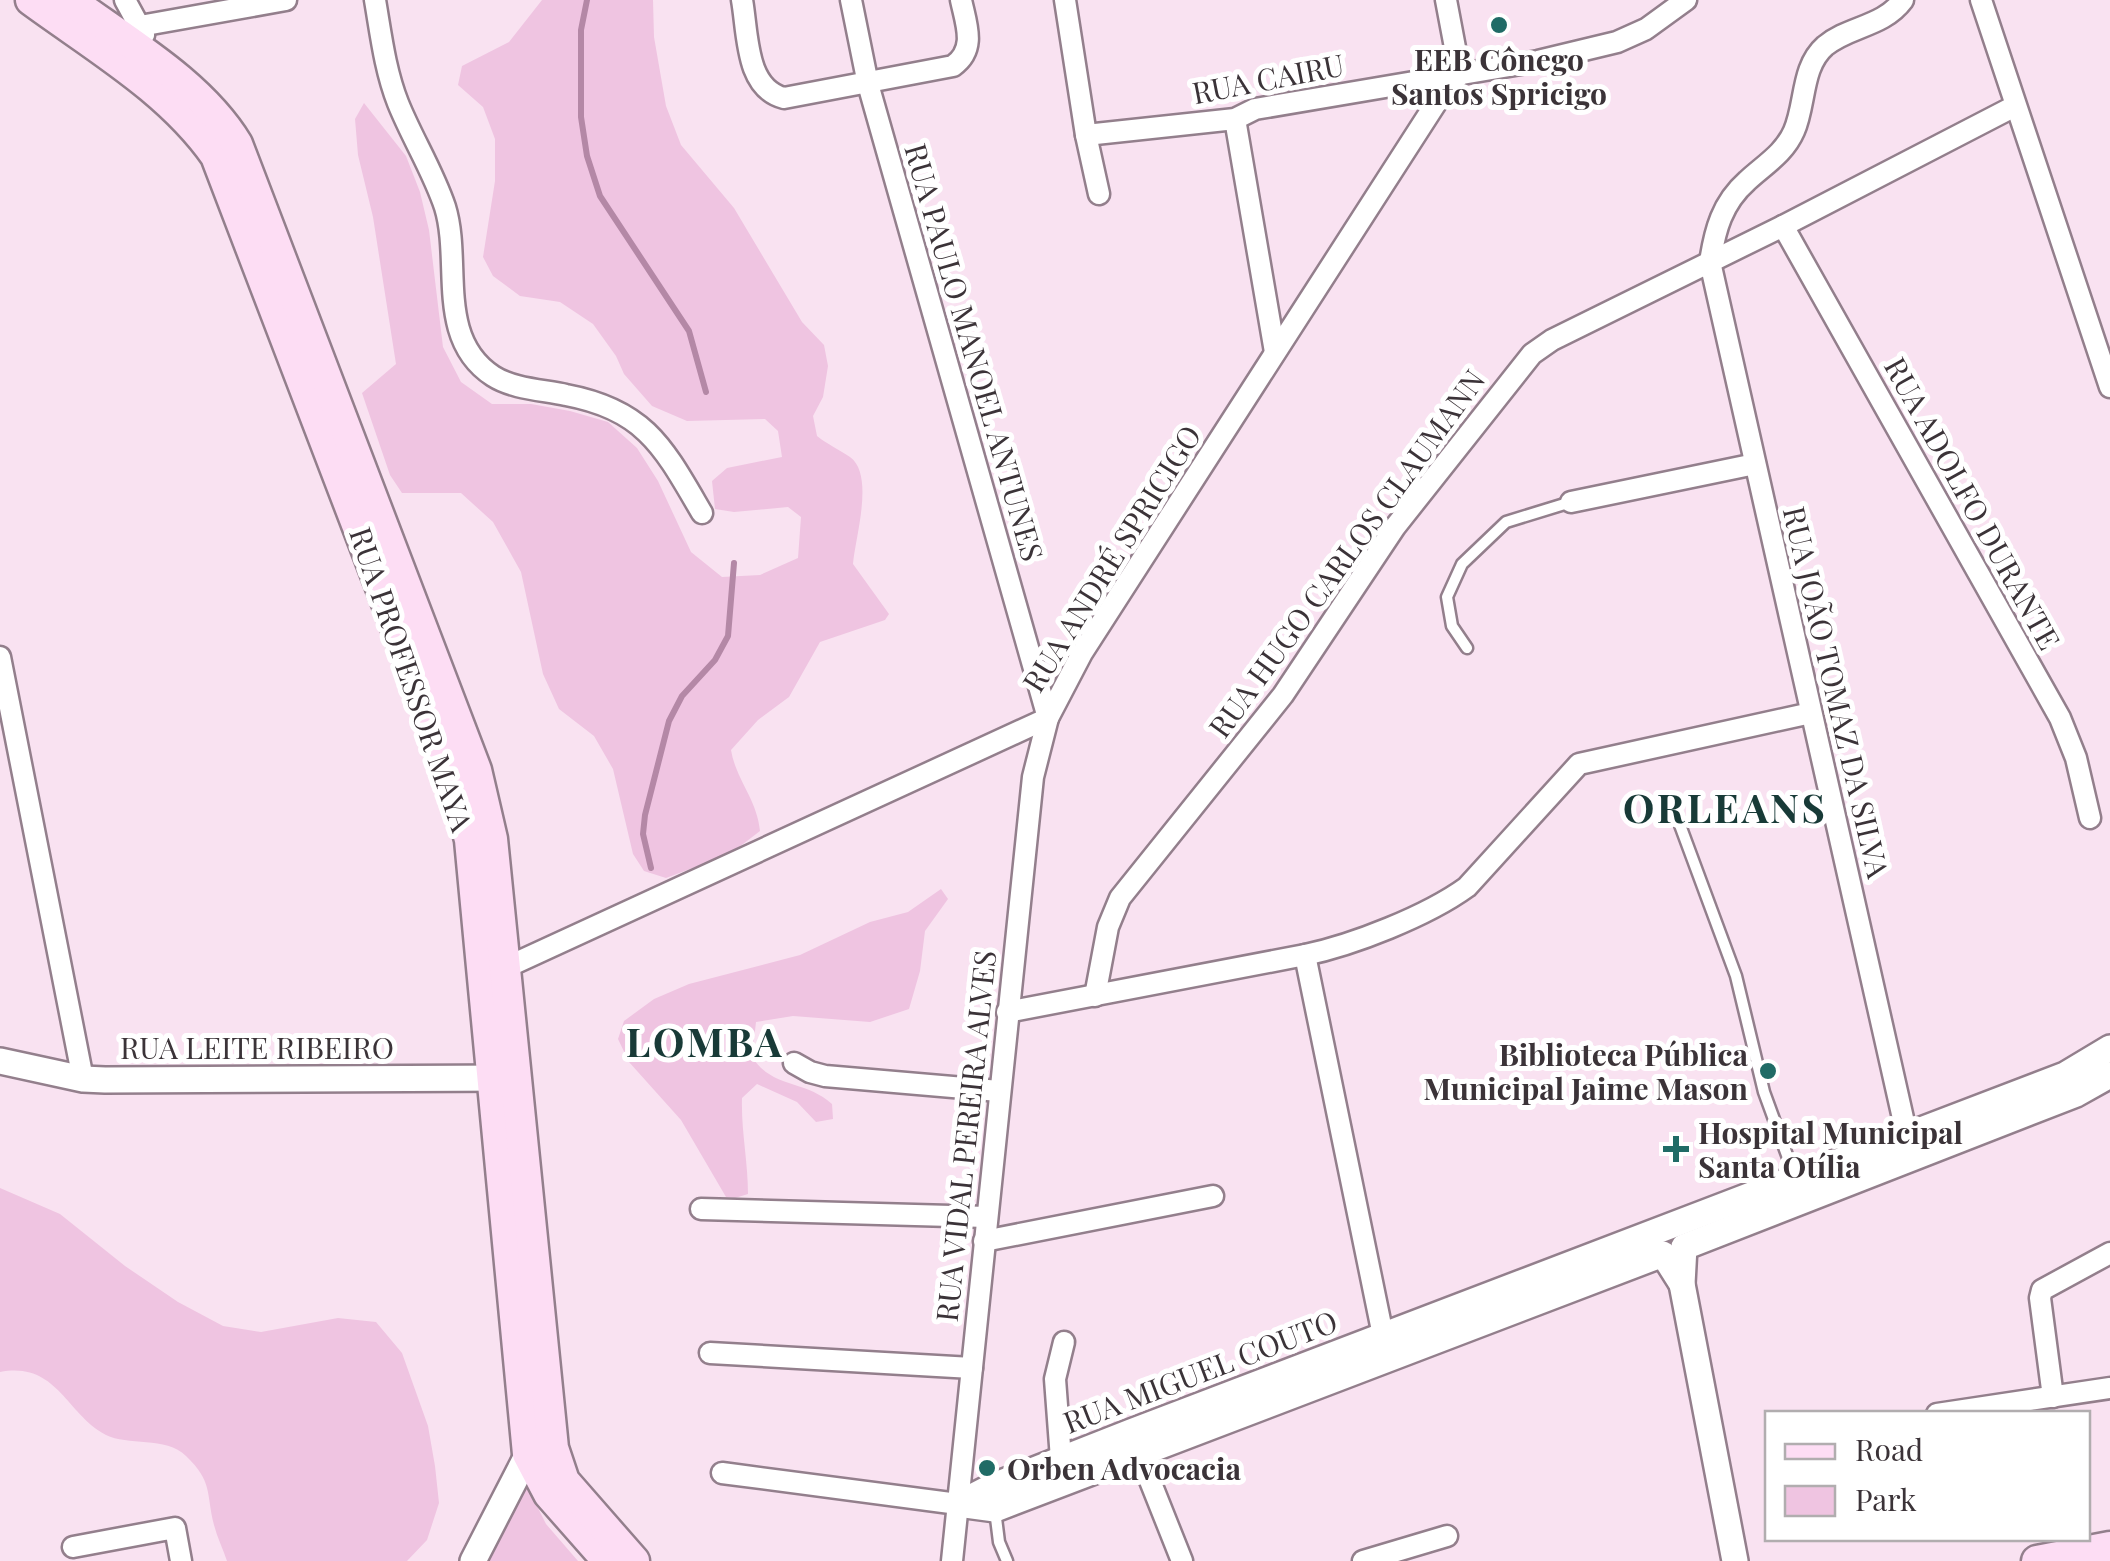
<svg xmlns="http://www.w3.org/2000/svg" width="2110" height="1561" font-family="'Playfair Display',serif">
<style>
.green{fill:#efc4e1}
.lines{fill:none;stroke-linecap:round;stroke-linejoin:round}
.stream{stroke:#b488a6;stroke-width:6}
.service-casing{stroke:#937f8c;stroke-width:15}
.minor-casing{stroke:#937f8c;stroke-width:25}
.tertiary-casing{stroke:#937f8c;stroke-width:30}
.secondary-casing{stroke:#937f8c;stroke-width:35}
.service{stroke:#fff;stroke-width:10}
.minor{stroke:#fff;stroke-width:20}
.tertiary{stroke:#fff;stroke-width:25}
.secondary{stroke:#fdddf4;stroke-width:30}
.poi-dot{fill:#206b66;stroke:#fff;stroke-width:4}
.labels{text-anchor:middle;dominant-baseline:central;stroke-width:10;stroke-linejoin:round;paint-order:stroke}
.poi-label{font-size:30px;font-weight:bold;fill:#3b3338;stroke:#fff;text-anchor:start}
.street-label{font-size:30px;fill:#3b3338;stroke:#fff}
.district-label{font-size:40px;font-weight:bold;letter-spacing:2.5px;fill:#183a37;stroke:#fff}
</style>
<rect width="100%" height="100%" fill="#f9e2f1"/>
<g class="green">
<path d="M542,0H653L654,37L666,106L681,145L734,208L802,322L824,345L828,366L823,397L813,416L817,436C827,444 840,450 850,457C875,475 855,538 853,564L889,614L885,620L820,642L789,697L758,720L731,750C736,780 757,799 760,831L730,854L666,878L644,871L633,854L613,769L594,736L559,709L543,674L521,572L493,522L461,493H402L390,475L362,393L396,364L373,217L358,155L355,119L364,103L406,156L420,192L429,230L443,347L461,382L492,404H531L570,411L608,422L637,448L658,481L691,552L722,577L760,575L798,558L801,517L788,507L734,512L715,509L712,481L727,468L782,457L778,431L765,419L687,421L652,406L624,374L616,356L593,324L560,302L520,296L493,276L483,257L495,181V139L483,107L458,85L462,66L509,42Z"/>
<path d="M941,889L948,899L925,931L920,971L909,1009L870,1022L793,1016L756,1022L752,1057C773,1089 804,1079 832,1104L833,1119L816,1122L797,1102L757,1084L742,1098C741,1131 748,1161 748,1194L735,1198L726,1197L681,1120L629,1062L618,1039L624,1021L654,999L689,984L800,955L870,922L908,912Z"/>
<path d="M0,1188L60,1214L125,1266L178,1302L223,1326L261,1332L338,1318L376,1322L402,1353L428,1426L435,1466L439,1503L427,1540L407,1561H227C223,1549 217,1537 214,1525C206,1493 213,1482 186,1456C166,1436 127,1446 106,1435C66,1414 57,1361 0,1372Z"/>
<polygon points="525,1482 546,1524 578,1561 487,1561"/>
</g>
<g class="lines">
<g class="stream">
<polyline points="587,0 581,30 581,117 587,156 600,196 689,331 706,392"/>
<polyline points="651,868 643,834 645,815 669,721 682,696 715,660 728,636 734,563"/>
</g>
<defs>
<g id="service">
<polyline points="1467,648 1452,626 1447,597 1462,564 1506,522 1571,502"/>
<polyline points="1680,825 1736,976 1764,1092 1795,1177"/>
<polyline points="995,1510 999,1542 1007,1561"/>
</g>
<g id="minor">
<polyline points="125,0 144,35"/>
<path d="M375,0C381,35 385,70 398,103C412,138 433,171 445,207C462,262 435,338 493,376C513,389 543,390 566,395C646,410 664,448 702,513"/>
<path d="M742,0C748,33 745,88 784,98L953,66C977,49 966,24 961,0"/>
<polyline points="851,0 868,84 1048,718 1033,777 952,1561"/>
<polyline points="1065,0 1086,135 1099,194"/>
<path d="M1903,0C1883,27 1849,26 1825,46C1801,67 1806,104 1794,131C1784,154 1764,165 1747,181C1722,203 1715,230 1710,262L1907,1136"/>
<polyline points="1981,0 2110,387"/>
<polyline points="140,26 286,0"/>
<polyline points="1235,119 1275,352"/>
<polyline points="1086,135 1235,119 1255,109 1538,61 1617,42 1646,29 1686,0"/>
<polyline points="1783,226 2060,718 2076,758 2090,818"/>
<polyline points="1571,502 1755,464"/>
<polyline points="0,657 83,1079"/>
<polyline points="1305,955 1386,1350"/>
<polyline points="496,972 1048,718 1082,653 1438,100 1460,74 1446,0"/>
<polyline points="1095,996 1108,927 1120,898 1283,695 1395,527 1532,354 1552,340 1783,226 2015,106"/>
<path d="M1007,1012L1305,955C1353,945 1427,916 1467,887L1579,764L1811,713"/>
<polyline points="794,1063 810,1072 825,1076 999,1091"/>
<polyline points="701,1209 987,1217"/>
<polyline points="984,1241 1213,1196"/>
<polyline points="710,1353 972,1368"/>
<polyline points="2053,1397 2040,1298 2042,1290 2110,1253"/>
<polyline points="1937,1414 2110,1388"/>
<polyline points="1135,1443 1182,1561"/>
<polyline points="1061,1459 1055,1379 1064,1342"/>
<polyline points="722,1473 958,1504"/>
<polyline points="73,1547 175,1528 181,1561"/>
<polyline points="1363,1561 1447,1536"/>
</g>
<g id="tertiary">
<polyline points="0,1061 83,1079 105,1080 511,1078"/>
<polyline points="958,1504 991,1487 1131,1432 2065,1075 2110,1048"/>
<polyline points="958,1504 995,1509 1663,1254 1682,1284"/>
<polyline points="473,1561 528,1454"/>
<polyline points="1735,1561 1682,1284 1684,1247 2076,1094 2110,1075"/>
</g>
<g id="secondary">
<path d="M31,0C95,47 170,90 216,156L454,778L470,840L528,1454L549,1494L608,1561"/>
<path d="M70,0C127,42 200,83 237,144L476,770L492,839L553,1448L564,1481L634,1561"/>
<polyline points="2037,1561 2110,1547"/>
</g>
</defs>
<use href="#service" class="service-casing"/>
<use href="#minor" class="minor-casing"/>
<use href="#tertiary" class="tertiary-casing"/>
<use href="#secondary" class="secondary-casing"/>
<use href="#service" class="service"/>
<use href="#minor" class="minor"/>
<use href="#tertiary" class="tertiary"/>
<use href="#secondary" class="secondary"/>
</g>
<g class="poi-dot">
<circle cx="1499" cy="25" r="10"/>
<circle cx="1768" cy="1071" r="10"/>
<path d="M1671 1134h10v10h10v10h-10v10h-10v-10h-10v-10h10z"/>
<circle cx="987" cy="1468" r="10"/>
</g>
<g class="labels">
<g class="poi-label">
<text x="1499" y="59" text-anchor="middle">EEB Cônego<tspan x="1499" dy="34">Santos Spricigo</tspan></text>
<text x="1748" y="1054" text-anchor="end">Biblioteca Pública<tspan x="1748" dy="34">Municipal Jaime Mason</tspan></text>
<text x="1698" y="1132">Hospital Municipal<tspan x="1698" dy="34">Santa Otília</tspan></text>
<text x="1007" y="1468">Orben Advocacia</text>
</g>
<g class="street-label">
<text transform="translate(1268 78) rotate(-11)">RUA CAIRU</text>
<text transform="translate(975 352) rotate(74)">RUA PAULO MANOEL ANTUNES</text>
<text transform="translate(1973 503) rotate(61)">RUA ADOLFO DURANTE</text>
<text transform="translate(1346 553) rotate(-54)">RUA HUGO CARLOS CLAUMANN</text>
<text transform="translate(1111 558) rotate(-58)">RUA ANDRÉ SPRICIGO</text>
<text transform="translate(412 679) rotate(71)">RUA PROFESSOR MAYA</text>
<text transform="translate(1837 692) rotate(77)">RUA JOÃO TOMAZ DA SILVA</text>
<text x="257" y="1047">RUA LEITE RIBEIRO</text>
<text transform="translate(965 1136) rotate(-84)">RUA VIDAL PEREIRA ALVES</text>
<text transform="translate(1200 1371) rotate(-21)">RUA MIGUEL COUTO</text>
</g>
<g class="district-label">
<text x="1725" y="806">ORLEANS</text>
<text x="705" y="1040">LOMBA</text>
</g>
</g>
<rect x="1765" y="1411" width="325" height="130" fill="#ffffff" stroke="#b1adaf" stroke-width="2.5"/>
<rect x="1785" y="1444" width="50" height="15" fill="#fdddf4" stroke="#b1adaf" stroke-width="2.5"/>
<text x="1855" y="1461" font-size="30" fill="#3b3338">Road</text>
<rect x="1785" y="1486" width="50" height="30" fill="#efc4e1" stroke="#b1adaf" stroke-width="2.5"/>
<text x="1855" y="1511" font-size="30" fill="#3b3338">Park</text>
</svg>
